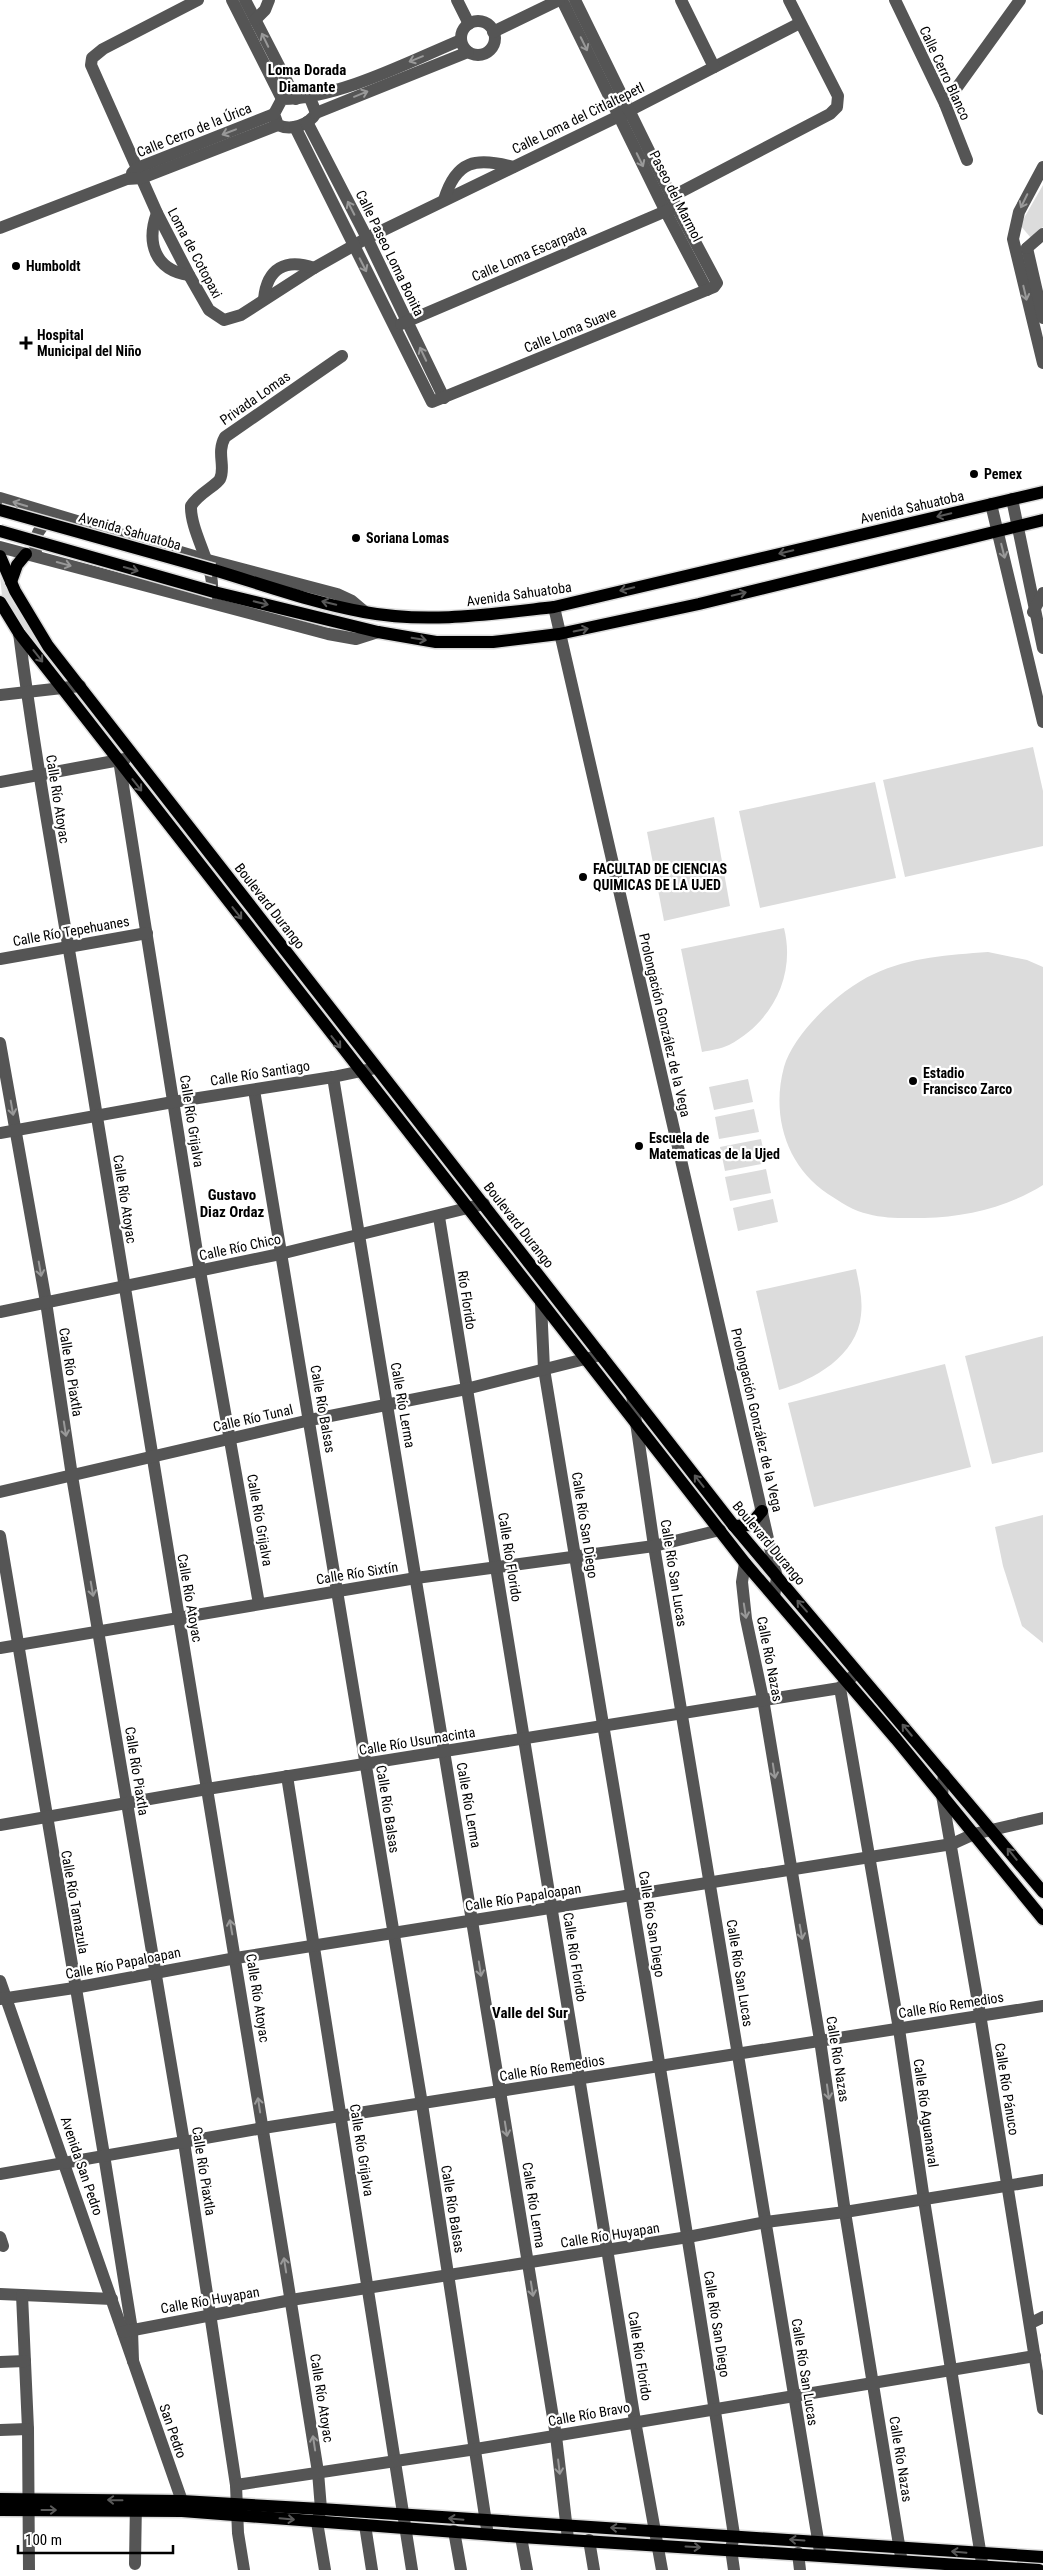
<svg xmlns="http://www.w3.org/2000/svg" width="1043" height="2570" font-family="'Roboto Condensed',sans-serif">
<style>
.green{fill:#dcdcdc}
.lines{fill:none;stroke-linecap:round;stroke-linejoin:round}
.major-casing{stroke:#dbdbdb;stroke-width:15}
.minor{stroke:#555;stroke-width:12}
.major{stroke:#000;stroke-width:12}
.major-bridge-casing{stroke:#dbdbdb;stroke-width:15;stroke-linecap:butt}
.major-bridge{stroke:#000;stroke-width:12}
.oneway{stroke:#999}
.oneway2{stroke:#595959}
.poi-dot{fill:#000;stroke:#fff;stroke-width:2}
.labels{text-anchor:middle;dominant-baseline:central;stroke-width:4.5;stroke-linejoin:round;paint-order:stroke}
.street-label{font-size:14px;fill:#000;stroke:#fff}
.poi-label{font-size:14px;font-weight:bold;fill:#000;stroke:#fff;text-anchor:start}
.neighbourhood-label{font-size:15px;font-weight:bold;fill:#000;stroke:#fff}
</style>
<rect width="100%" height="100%" fill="#fff"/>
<g class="green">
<polygon points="1043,185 1043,227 1031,238 1020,225"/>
<polygon points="0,576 14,604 64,674 63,679 60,679 2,596"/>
<polygon points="1033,747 1043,791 1043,846 905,877 883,780"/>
<polygon points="130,766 174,817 362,1061 361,1063"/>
<polygon points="875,782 896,878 760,908 739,811"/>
<polygon points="714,817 730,906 664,921 647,832"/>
<path d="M784,928C796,976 772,1022 729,1045C721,1049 711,1050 702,1052L681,949Z"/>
<path d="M988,952L1027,960L1043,967V1185C1008,1207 966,1217 924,1218C906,1218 886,1219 868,1214C855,1212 839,1201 828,1194C786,1166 771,1115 784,1067C794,1032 842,988 874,974C910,957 949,955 988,952Z"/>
<polygon points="748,1079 753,1102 714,1110 709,1087"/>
<polygon points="754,1109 759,1132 719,1139 715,1117"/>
<polygon points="761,1139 766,1163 725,1171 720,1147"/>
<polygon points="766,1169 771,1193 730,1201 725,1177"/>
<polygon points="773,1199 778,1222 738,1231 733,1208"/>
<path d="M856,1269C859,1284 863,1299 861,1315C857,1356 814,1380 779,1390L756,1291Z"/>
<polygon points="1043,1336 1043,1452 992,1464 965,1356"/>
<polygon points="945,1364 971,1467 814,1507 788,1403"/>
<polygon points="1043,1515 1043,1643 1022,1626 1003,1566 995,1527"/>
</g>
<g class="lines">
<defs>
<g id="major">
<polyline points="0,556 15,591 48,646 734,1526 1043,1892"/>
<path d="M214,570C264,585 314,603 364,612C427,624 492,614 554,607L1043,492"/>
<polyline points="11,582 17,565 26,554"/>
<polyline points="214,592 378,632 436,642 493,642 559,634 699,604 1043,520"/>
<polyline points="0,602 19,633 63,689 745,1563 896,1739 1043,1919"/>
<polyline points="734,1526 750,1525 762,1511"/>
<polyline points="0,2499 182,2501 321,2509 1043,2557"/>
<polyline points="0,2510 182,2511 521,2537 1039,2570"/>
</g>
</defs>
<use href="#major" class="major-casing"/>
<g class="minor">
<polyline points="198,0 103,49 92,58 91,65 157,213 189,275 209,310 224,320 241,315 314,268 367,238 619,116 800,23"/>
<polyline points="232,0 282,99"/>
<polyline points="245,0 296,99"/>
<polyline points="457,0 469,24"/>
<polyline points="562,0 666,212 707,290"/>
<polyline points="681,0 714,67"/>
<polyline points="895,0 945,104 967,160"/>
<polyline points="255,20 265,10 269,0"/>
<circle cx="478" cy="38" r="17"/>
<polyline points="493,32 559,0"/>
<path d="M310,98L316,113C309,125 291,131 278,125L274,114L282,99C340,98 408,62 461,40"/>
<polyline points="945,104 1020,0"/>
<polyline points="316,113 468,52"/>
<polyline points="307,122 367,238 444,398"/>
<polyline points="295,127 432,402 714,287 717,283 676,206 575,0"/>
<polyline points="1043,167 1019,212 1013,239 1043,363"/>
<polyline points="132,173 137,168 155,161 274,114"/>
<polyline points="671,197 830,114 837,107 838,96 789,0"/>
<path d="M444,200C456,160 476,157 513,167"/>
<path d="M157,213C146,243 155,270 189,275"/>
<polyline points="0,228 127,179 142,178 278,125"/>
<polyline points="1027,248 1043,318"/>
<polyline points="1027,248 1043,234"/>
<path d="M264,299C267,268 286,258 314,268"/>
<polyline points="401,324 673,208"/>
<polyline points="0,498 204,559 337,594 352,601 365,612"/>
<polyline points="1012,499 1043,648"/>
<polyline points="991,504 1043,722"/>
<polyline points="0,547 328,634 356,639 378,632"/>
<path d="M36,552C33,536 40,525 54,518"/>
<path d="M209,599C222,577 190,535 191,506C199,493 216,486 220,479C226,467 216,453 225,437L342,356"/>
<polyline points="554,607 777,1578 774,1596"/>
<polyline points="1033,612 1043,593"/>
<path d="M19,633C40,797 72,959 98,1123C170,1573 247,2022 318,2472L321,2509L317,2522L325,2570"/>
<polyline points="0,695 80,686"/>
<polyline points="119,760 200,1271 259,1604"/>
<polyline points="0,782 125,759"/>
<polyline points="0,959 147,933"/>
<polyline points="0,1043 46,1302 72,1476 184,2142 236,2485 238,2533 244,2570"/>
<polyline points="333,1077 500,2091 556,2436 568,2539"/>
<polyline points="254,1090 422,2104 487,2529"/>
<polyline points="0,1133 173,1102 333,1077 376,1068"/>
<polyline points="439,1217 635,2421 662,2570"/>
<path d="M541,1304L544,1369C608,1758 675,2146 734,2535L731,2549L734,2570"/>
<polyline points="0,1312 280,1254 484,1204"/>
<polyline points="632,1395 654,1546 820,2552"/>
<polyline points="0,1492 310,1420 466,1389 601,1355"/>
<polyline points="0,1536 104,2155 132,2330 133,2361"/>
<polyline points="745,1563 742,1582 746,1619 763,1699 820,2040 845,2212 901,2557"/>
<polyline points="0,1648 416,1578 654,1546 720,1530"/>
<polyline points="855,1674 840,1688 899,2029 924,2200 982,2563"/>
<polyline points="944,1774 942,1795 980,2014 1043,2409"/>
<polyline points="287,1776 412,2570"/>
<polyline points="0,1825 207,1789 840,1688"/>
<polyline points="0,1981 182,2501 182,2511"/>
<polyline points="0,1999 74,1988 236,1958 952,1844 974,1834 1043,1818"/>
<polyline points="0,2174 263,2128 1043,2006"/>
<polyline points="0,2237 3,2246"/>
<polyline points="0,2294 112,2299"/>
<polyline points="22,2295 28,2429 29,2570"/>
<polyline points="1031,2323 1043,2317"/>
<polyline points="123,2332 291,2300 688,2237 766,2222 845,2212 1043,2180"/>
<polyline points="0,2362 25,2361"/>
<polyline points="0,2430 28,2429"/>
<polyline points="236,2485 476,2449 1035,2356"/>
<polyline points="365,2525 372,2570"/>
<polyline points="454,2531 461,2570"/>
<polyline points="521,2537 527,2570"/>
<polyline points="589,2540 594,2570"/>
<polyline points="798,2553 800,2570"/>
<polyline points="135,2564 136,2501"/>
</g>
<use href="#major" class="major"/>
<defs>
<g id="major-bridge">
<polyline points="0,510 214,570"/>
<polyline points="0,531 214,592"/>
</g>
</defs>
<use href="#major-bridge" class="major-bridge-casing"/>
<use href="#major-bridge" class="major-bridge"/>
</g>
<defs><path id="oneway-shaft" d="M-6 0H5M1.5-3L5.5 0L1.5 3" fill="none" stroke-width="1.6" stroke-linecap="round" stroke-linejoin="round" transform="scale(1.25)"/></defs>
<g class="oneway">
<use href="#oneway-shaft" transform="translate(265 40) rotate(-116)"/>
<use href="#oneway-shaft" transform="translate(584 44) rotate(64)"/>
<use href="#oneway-shaft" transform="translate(416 59) rotate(158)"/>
<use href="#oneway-shaft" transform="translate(361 94) rotate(-22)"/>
<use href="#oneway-shaft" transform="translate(229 132) rotate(159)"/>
<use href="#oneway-shaft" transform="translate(640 160) rotate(64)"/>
<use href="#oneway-shaft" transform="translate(1024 201) rotate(116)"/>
<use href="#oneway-shaft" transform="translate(351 208) rotate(-117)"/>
<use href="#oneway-shaft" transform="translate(363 265) rotate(63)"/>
<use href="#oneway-shaft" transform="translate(1025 293) rotate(77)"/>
<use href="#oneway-shaft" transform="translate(423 354) rotate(-115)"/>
<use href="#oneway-shaft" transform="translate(20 504) rotate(-163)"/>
<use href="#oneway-shaft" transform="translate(1003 551) rotate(76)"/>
<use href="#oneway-shaft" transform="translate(64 564) rotate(15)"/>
<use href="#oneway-shaft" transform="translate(12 1108) rotate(80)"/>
<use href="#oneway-shaft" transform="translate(40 1269) rotate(80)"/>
<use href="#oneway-shaft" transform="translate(65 1429) rotate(81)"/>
<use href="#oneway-shaft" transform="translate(92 1589) rotate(80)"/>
<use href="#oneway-shaft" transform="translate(745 1611) rotate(81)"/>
<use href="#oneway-shaft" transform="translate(774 1771) rotate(81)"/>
<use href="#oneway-shaft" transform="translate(231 1927) rotate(-100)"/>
<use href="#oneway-shaft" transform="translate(801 1932) rotate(80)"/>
<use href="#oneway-shaft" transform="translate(480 1969) rotate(81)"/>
<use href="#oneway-shaft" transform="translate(828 2092) rotate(82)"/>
<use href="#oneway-shaft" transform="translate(259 2105) rotate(-99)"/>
<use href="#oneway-shaft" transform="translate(506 2129) rotate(81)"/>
<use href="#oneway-shaft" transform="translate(285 2265) rotate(-99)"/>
<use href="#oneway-shaft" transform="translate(532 2289) rotate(81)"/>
<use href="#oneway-shaft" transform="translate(314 2443) rotate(-99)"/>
<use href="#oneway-shaft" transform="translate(559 2467) rotate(83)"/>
</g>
<g class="oneway2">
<use href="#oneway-shaft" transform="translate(944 515) rotate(167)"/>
<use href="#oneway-shaft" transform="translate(786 552) rotate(167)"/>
<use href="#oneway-shaft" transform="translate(131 569) rotate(16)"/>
<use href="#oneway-shaft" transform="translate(627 589) rotate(166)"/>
<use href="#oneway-shaft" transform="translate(739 594) rotate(-13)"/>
<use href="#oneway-shaft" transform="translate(261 603) rotate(13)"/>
<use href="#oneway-shaft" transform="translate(329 603) rotate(-166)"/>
<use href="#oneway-shaft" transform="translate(581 630) rotate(-12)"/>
<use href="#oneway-shaft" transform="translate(419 639) rotate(9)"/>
<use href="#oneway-shaft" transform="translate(38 656) rotate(52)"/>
<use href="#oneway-shaft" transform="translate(137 785) rotate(52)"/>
<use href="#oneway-shaft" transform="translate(237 913) rotate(52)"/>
<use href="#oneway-shaft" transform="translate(336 1042) rotate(52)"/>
<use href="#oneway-shaft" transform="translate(699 1481) rotate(-128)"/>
<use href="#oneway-shaft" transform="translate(802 1606) rotate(-131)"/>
<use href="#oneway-shaft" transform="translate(907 1730) rotate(-130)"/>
<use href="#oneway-shaft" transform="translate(1012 1854) rotate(-129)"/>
<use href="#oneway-shaft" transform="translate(115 2500) rotate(-179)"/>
<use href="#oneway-shaft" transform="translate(49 2510)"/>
<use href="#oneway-shaft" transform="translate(287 2519) rotate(5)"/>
<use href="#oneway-shaft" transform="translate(456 2519) rotate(-175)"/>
<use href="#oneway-shaft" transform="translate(618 2528) rotate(-177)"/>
<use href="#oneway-shaft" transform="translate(797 2540) rotate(-176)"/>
<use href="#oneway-shaft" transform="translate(693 2547) rotate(3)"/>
<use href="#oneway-shaft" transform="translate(959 2552) rotate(-175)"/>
</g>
<g class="poi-dot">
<circle cx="16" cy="266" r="5"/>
<path d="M23.5 335.5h5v5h5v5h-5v5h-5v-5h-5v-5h5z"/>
<circle cx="974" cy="474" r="5"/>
<circle cx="356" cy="538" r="5"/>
<circle cx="583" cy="877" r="5"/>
<circle cx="913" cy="1081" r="5"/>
<circle cx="639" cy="1146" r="5"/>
</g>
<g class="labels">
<g class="street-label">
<text transform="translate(945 73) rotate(65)">Calle Cerro Blanco</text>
<text transform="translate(578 118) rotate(-26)">Calle Loma del Citlaltepetl</text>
<text transform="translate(194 130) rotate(-22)">Calle Cerro de la Úrica</text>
<text transform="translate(676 196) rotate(63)">Paseo del Marmol</text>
<text transform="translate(195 253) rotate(62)">Loma de Cotopaxi</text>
<text transform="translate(390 253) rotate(64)">Calle Paseo Loma Bonita</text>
<text transform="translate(529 253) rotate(-23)">Calle Loma Escarpada</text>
<text transform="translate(570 330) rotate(-22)">Calle Loma Suave</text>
<text transform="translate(255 398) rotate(-35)">Privada Lomas</text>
<text transform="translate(912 507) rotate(-13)">Avenida Sahuatoba</text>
<text transform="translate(130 531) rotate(16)">Avenida Sahuatoba</text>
<text transform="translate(519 594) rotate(-8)">Avenida Sahuatoba</text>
<text transform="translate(58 799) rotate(81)">Calle Río Atoyac</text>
<text transform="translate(270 906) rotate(52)">Boulevard Durango</text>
<text transform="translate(71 931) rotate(-10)">Calle Río Tepehuanes</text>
<text transform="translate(665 1025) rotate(77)">Prolongación González de la Vega</text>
<text transform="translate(260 1073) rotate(-9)">Calle Río Santiago</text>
<text transform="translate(192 1121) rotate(81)">Calle Río Grijalva</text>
<text transform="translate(125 1199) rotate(81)">Calle Río Atoyac</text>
<text transform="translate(519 1225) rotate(52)">Boulevard Durango</text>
<text transform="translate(240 1247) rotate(-12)">Calle Río Chico</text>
<text transform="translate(467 1300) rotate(81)">Río Florido</text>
<text transform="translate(71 1372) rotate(81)">Calle Río Piaxtla</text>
<text transform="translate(403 1405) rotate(80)">Calle Río Lerma</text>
<text transform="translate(323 1409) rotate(80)">Calle Río Balsas</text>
<text transform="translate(253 1418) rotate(-13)">Calle Río Tunal</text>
<text transform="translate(757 1420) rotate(77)">Prolongación González de la Vega</text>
<text transform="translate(260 1520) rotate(80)">Calle Río Grijalva</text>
<text transform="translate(585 1525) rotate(81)">Calle Río San Diego</text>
<text transform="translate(769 1543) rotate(50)">Boulevard Durango</text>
<text transform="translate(510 1557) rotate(81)">Calle Río Florido</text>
<text transform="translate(357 1573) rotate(-9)">Calle Río Sixtín</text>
<text transform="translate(674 1573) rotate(81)">Calle Río San Lucas</text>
<text transform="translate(190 1598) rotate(80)">Calle Río Atoyac</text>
<text transform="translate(770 1659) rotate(79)">Calle Río Nazas</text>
<text transform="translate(417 1741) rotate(-9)">Calle Río Usumacinta</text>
<text transform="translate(137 1771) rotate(81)">Calle Río Piaxtla</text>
<text transform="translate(469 1805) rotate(80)">Calle Río Lerma</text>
<text transform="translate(388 1809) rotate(81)">Calle Río Balsas</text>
<text transform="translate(523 1897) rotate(-9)">Calle Río Papaloapan</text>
<text transform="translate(75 1902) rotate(80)">Calle Río Tamazula</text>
<text transform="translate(652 1924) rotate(81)">Calle Río San Diego</text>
<text transform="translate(575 1957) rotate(81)">Calle Río Florido</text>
<text transform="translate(123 1963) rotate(-11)">Calle Río Papaloapan</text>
<text transform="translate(740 1973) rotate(81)">Calle Río San Lucas</text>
<text transform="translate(258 1998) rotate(81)">Calle Río Atoyac</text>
<text transform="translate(951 2005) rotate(-9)">Calle Río Remedios</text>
<text transform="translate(838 2059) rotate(81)">Calle Río Nazas</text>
<text transform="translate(552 2068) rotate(-9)">Calle Río Remedios</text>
<text transform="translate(1007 2089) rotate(81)">Calle Río Pánuco</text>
<text transform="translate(926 2113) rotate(82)">Calle Río Aguanaval</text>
<text transform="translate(362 2150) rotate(81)">Calle Río Grijalva</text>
<text transform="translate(82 2166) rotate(71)">Avenida San Pedro</text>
<text transform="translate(204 2171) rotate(81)">Calle Río Piaxtla</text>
<text transform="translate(534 2205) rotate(81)">Calle Río Lerma</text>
<text transform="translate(453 2209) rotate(81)">Calle Río Balsas</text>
<text transform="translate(610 2235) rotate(-9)">Calle Río Huyapan</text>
<text transform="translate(210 2300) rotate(-10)">Calle Río Huyapan</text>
<text transform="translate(717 2324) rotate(81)">Calle Río San Diego</text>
<text transform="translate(640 2356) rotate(81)">Calle Río Florido</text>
<text transform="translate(805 2372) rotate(81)">Calle Río San Lucas</text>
<text transform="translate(322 2398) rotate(81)">Calle Río Atoyac</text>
<text transform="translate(589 2414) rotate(-10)">Calle Río Bravo</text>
<text transform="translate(173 2431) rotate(71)">San Pedro</text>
<text transform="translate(901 2459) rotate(81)">Calle Río Nazas</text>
</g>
<g class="poi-label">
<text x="26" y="266">Humboldt</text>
<text x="37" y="335">Hospital<tspan x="37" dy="16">Municipal del Niño</tspan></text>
<text x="984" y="474">Pemex</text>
<text x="366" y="538">Soriana Lomas</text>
<text x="593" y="869">FACULTAD DE CIENCIAS<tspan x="593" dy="16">QUIMICAS DE LA UJED</tspan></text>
<text x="923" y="1073">Estadio<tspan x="923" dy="16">Francisco Zarco</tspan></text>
<text x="649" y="1138">Escuela de<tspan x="649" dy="16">Matematicas de la Ujed</tspan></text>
</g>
<g class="neighbourhood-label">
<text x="307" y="70">Loma Dorada<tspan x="307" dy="17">Diamante</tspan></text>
<text x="232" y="1195">Gustavo<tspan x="232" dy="17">Diaz Ordaz</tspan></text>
<text x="530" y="2013">Valle del Sur</text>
</g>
</g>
<path d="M18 2545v8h155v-8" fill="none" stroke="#000000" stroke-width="2.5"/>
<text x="25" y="2545" font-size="15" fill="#000000" stroke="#ffffff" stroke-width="4" paint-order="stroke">100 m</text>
</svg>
